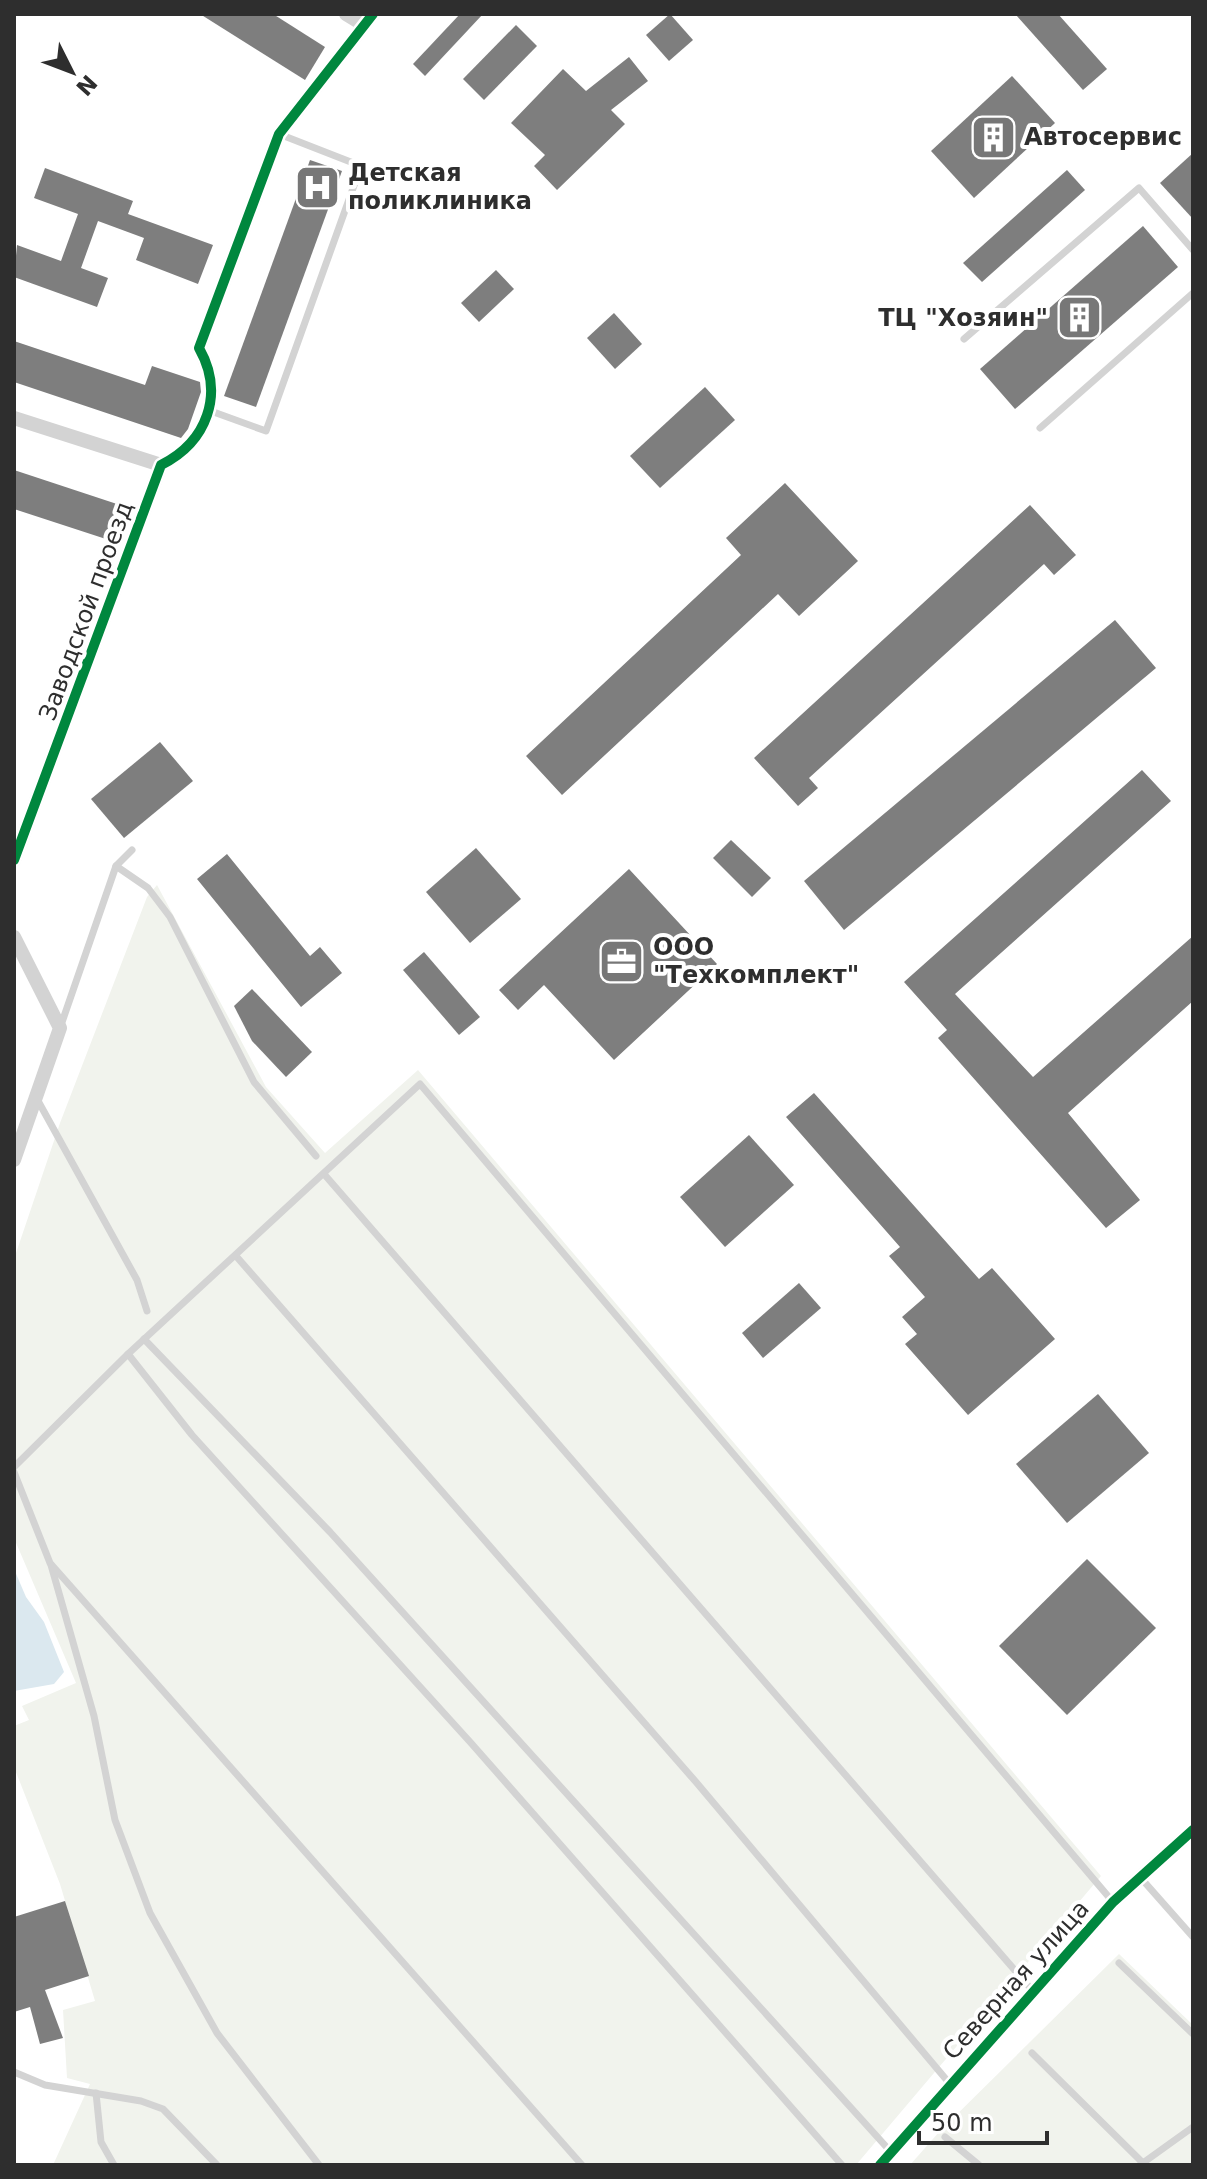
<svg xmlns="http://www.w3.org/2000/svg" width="1207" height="2179" font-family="'DejaVu Sans',sans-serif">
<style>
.green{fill:#f1f3ed}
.water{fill:#dbe8ef}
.building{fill:#7e7e7e}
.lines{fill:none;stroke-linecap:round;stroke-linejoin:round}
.service{stroke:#d3d3d3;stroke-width:7}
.minor{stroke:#d3d3d3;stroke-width:14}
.cycleway-casing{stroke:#fff;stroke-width:15}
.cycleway{stroke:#00873e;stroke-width:10}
.labels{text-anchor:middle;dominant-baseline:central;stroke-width:8;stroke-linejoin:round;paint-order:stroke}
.poi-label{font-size:24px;font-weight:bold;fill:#2e2e2e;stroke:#fff;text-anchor:start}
.street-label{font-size:24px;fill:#2e2e2e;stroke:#fff}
</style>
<rect width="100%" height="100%" fill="#fff"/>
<g class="green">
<polygon points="157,885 266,1087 325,1153 418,1070 1101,1876 856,2165 53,2165 90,2084 67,2078 63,2010 95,2001 60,1884 14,1767 14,1726 29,1720 22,1706 76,1683 14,1538 14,1259 60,1123 147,897"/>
<polygon points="1119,1954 1193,2025 1193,2165 910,2165 939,2132"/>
</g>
<polygon class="water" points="14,1569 26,1597 44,1622 64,1672 54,1684 14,1691"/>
<g class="building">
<polygon points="200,14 273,14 325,47 305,80"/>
<polygon points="460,14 483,14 425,76 413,64"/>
<polygon points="670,14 693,40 669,61 646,35"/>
<polygon points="1015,14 1058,14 1107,69 1083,90"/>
<polygon points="516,25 537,46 484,100 463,79"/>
<polygon points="629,57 648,81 611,110 625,124 557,190 534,166 545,155 511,123 563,69 586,91"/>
<polygon points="1012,76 1055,123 974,198 931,151"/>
<polygon points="1193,153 1193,219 1160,183"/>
<polygon points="310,160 342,171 256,407 224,396"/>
<polygon points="45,168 133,201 128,214 213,245 198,284 136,260 144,238 98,221 81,268 108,278 97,307 14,277 17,245 61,261 78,214 34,198"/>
<polygon points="1067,170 1085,190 982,282 963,263"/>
<polygon points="1143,226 1178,267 1015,409 980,369"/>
<polygon points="496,270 514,289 479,322 461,303"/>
<polygon points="614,313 642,344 615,369 587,338"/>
<polygon points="14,341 145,385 152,366 200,382 201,392 188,429 181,438 14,382"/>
<polygon points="705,387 735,420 660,488 630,456"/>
<polygon points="14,470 123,506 112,541 14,509"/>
<polygon points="785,483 858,561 799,616 778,594 562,795 526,756 741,555 726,538"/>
<polygon points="1030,505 1076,555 1054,575 1044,564 809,778 818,788 798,806 754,758"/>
<polygon points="1115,620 1156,668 844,930 804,881"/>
<polygon points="160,742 193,781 124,838 91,799"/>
<polygon points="1142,770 1171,801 955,994 1033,1077 1193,936 1193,1001 1068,1113 1140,1200 1106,1228 938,1038 947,1030 904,982"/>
<polygon points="731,840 771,878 752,897 713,858"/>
<polygon points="476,848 521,899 470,943 426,892"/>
<polygon points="227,854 310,956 320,947 342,973 301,1007 197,879"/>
<polygon points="629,869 717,964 614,1060 544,985 518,1010 499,990"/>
<polygon points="424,952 480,1017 459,1035 403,970"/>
<polygon points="252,989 312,1052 286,1077 252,1041 234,1006"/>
<polygon points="814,1093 979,1279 992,1268 1055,1339 968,1415 905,1344 917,1334 902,1317 925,1297 889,1256 900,1247 786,1117"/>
<polygon points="749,1135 794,1185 725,1247 680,1197"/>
<polygon points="799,1283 821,1308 763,1358 742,1333"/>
<polygon points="1098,1394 1149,1453 1067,1523 1016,1464"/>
<polygon points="1087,1559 1156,1628 1067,1715 999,1646"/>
<polygon points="65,1901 89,1976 45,1990 63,2038 40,2044 30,2007 14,2012 14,1917"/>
</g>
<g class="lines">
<g class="service">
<polyline points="964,339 1139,188 1193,250"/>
<polyline points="208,410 266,431 361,166 279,134"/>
<polyline points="1040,428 1193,293"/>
<polyline points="116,866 148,888 170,917 254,1082 316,1156"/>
<polyline points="60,1028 116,866 132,850"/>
<polyline points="37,1099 137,1280 147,1311"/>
<polyline points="324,1174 1032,1990"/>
<polyline points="236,1256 696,1782 950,2084"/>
<polyline points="144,1339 330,1532 891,2152"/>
<polyline points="128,1354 192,1435 471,1743 842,2165"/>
<polyline points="14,1467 128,1354 420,1084 1113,1902"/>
<polyline points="14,1472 50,1563 582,2165"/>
<polyline points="51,1565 94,1716 115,1820 150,1913 217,2033 319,2165"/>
<polyline points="1140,1877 1193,1937"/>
<polyline points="1119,1963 1193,2034"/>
<polyline points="1032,2053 1143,2163"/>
<polyline points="14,2072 45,2085 141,2101 163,2109 217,2165"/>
<polyline points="96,2093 101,2142 114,2165"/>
<polyline points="945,2137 979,2165"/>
<polyline points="1140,2165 1193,2127"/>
</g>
<g class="minor">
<polyline points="346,14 364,25"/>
<polyline points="14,418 161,465"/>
<path d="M14,860L161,465C207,442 225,394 199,348L279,134L373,14"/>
<polyline points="14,937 60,1028 14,1160"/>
<polyline points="880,2165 1113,1902 1193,1830"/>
</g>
<defs>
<g id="cycleway">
<path d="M14,860L161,465C207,442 225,394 199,348L279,134L373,14"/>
<polyline points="880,2165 1113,1902 1193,1830"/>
</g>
</defs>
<use href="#cycleway" class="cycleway-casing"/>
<use href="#cycleway" class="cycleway"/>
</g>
<defs>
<symbol id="building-square" viewBox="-11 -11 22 22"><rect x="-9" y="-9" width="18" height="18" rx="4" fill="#777" stroke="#fff"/><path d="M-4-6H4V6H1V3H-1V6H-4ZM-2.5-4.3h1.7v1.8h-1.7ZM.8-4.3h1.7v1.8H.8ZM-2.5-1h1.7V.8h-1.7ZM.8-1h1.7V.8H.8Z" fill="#fff"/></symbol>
<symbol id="hospital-square" viewBox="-11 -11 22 22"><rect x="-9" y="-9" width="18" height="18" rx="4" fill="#777" stroke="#fff"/><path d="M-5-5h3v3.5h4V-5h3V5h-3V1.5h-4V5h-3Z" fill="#fff"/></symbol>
<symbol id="office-square" viewBox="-11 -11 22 22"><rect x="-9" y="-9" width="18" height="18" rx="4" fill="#777" stroke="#fff"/><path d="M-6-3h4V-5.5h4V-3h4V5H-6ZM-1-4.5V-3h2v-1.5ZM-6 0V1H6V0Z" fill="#fff"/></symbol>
</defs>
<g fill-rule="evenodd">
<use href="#building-square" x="968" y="112" width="51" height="51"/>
<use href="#hospital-square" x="292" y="162" width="51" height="51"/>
<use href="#building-square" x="1054" y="292" width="51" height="51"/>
<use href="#office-square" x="596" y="936" width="51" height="51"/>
</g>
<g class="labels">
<g class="poi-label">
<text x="1024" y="137">Автосервис</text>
<text x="348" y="173">Детская<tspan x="348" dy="28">поликлиника</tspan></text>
<text x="1048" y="318" text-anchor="end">ТЦ "Хозяин"</text>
<text x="653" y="947">ООО<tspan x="653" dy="28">"Техкомплект"</tspan></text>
</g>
<g class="street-label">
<text transform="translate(86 611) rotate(-70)">Заводской проезд</text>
<text transform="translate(1016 1980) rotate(-48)">Северная улица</text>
</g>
</g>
<rect width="1207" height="2179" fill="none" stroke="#2e2e2e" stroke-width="32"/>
<g transform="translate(72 72) rotate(132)" stroke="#ffffff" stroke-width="6" paint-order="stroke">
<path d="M0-6L14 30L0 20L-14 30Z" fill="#2e2e2e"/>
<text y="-12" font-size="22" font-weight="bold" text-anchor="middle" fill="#2e2e2e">N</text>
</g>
<path d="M919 2131v12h128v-12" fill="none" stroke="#2e2e2e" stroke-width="4"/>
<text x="931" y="2131" font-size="24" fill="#2e2e2e" stroke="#ffffff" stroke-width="6" paint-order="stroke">50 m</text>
</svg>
